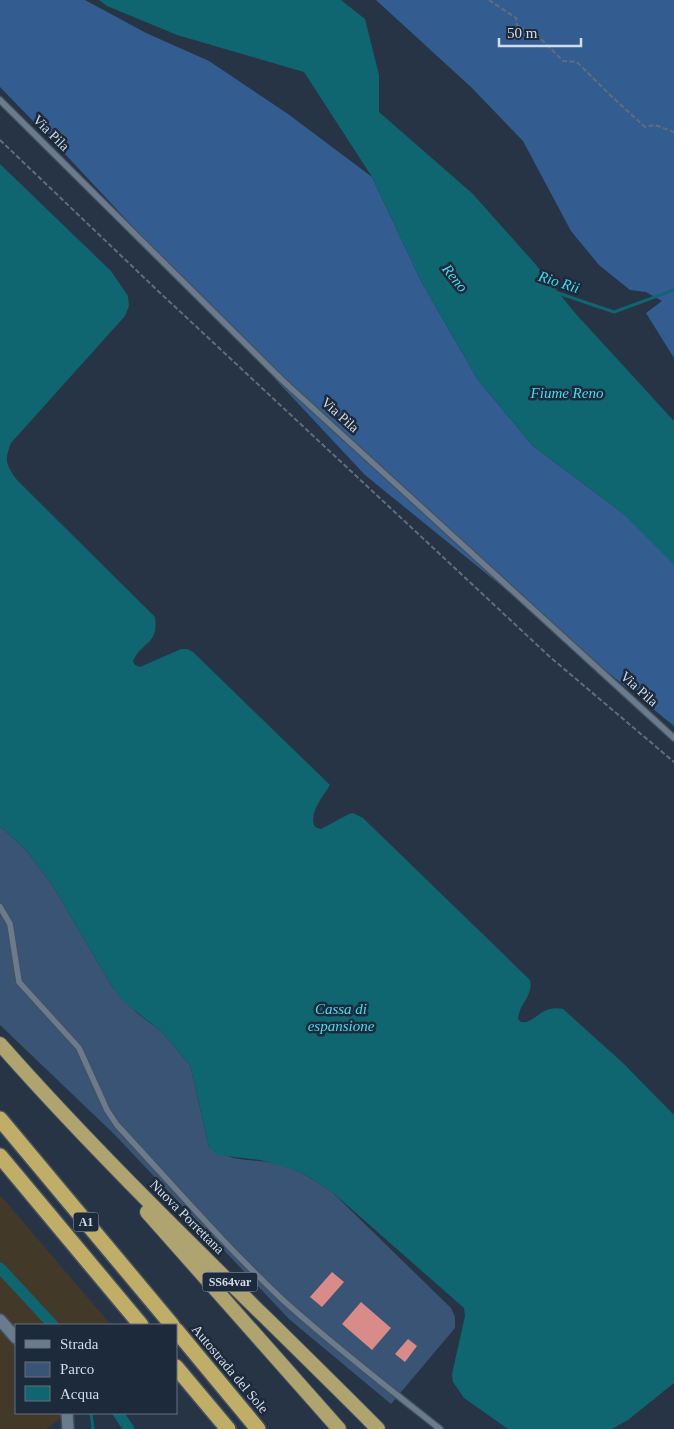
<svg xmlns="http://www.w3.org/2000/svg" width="674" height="1429" font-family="Georgia,serif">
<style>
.industrial{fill:#433929}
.green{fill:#3a5475}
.forest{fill:#335d90}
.water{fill:#0f6570}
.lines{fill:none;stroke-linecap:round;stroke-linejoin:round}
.stream{stroke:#0f6570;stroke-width:3}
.canal{stroke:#0f6570;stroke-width:11}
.building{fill:#d88b88}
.service-casing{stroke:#46515f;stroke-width:8}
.minor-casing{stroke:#46515f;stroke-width:14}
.trunk-casing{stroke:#46515f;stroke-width:16}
.motorway-casing{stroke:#46515f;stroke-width:18}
.path{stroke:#626d7c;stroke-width:2;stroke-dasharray:5 2.5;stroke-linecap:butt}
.service{stroke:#6b7b8e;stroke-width:5.5}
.minor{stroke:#6b7b8e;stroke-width:11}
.trunk{stroke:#afa36f;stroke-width:14}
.motorway{stroke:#c0ad67;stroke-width:15}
.labels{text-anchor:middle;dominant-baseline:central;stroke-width:5;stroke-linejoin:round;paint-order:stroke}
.shield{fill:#1d2a3b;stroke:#9ca6b3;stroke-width:1}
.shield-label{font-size:12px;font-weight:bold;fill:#d3dbe6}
.street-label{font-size:14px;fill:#d3dbe6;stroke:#1d2a3b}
.water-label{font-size:15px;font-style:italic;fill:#46dbf0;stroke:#1d2a3b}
</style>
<rect width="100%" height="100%" fill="#273445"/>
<polygon class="industrial" points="0,1195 111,1325 16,1325 16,1413 67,1413 47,1429 0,1429"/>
<path class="green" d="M0,826L27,851L53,886L113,988L137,1013L162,1032L190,1065L209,1147C216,1150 225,1156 234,1158C248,1161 262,1160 277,1164C298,1169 315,1180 332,1192L451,1308L455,1317V1328L391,1404L289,1319L114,1134L0,1025Z"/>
<g class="forest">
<polygon points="0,0 85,0 146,33 209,61 288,114 372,177 422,283 478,380 533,446 620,511 674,556 674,726 365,475 64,153 0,87"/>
<polygon points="376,0 674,0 674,358 646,313 662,301 646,292 630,290 599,265 571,231 523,141 472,88"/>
</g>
<g class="water">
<polygon points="99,0 341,0 365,19 379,75 379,112 473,194 537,266 575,313 674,421 674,565 620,511 533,446 478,380 422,283 372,177 304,72 177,35 107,6"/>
<path d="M0,164L111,271L128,296L129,306L125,316L11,443C4,460 6,465 17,480L155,617C159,645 142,641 133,661L135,665L140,667L181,649H187L193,652L330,785C323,797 308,813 315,827L321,829L349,814L353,813L363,818L530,980C534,995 519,1004 518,1019L521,1022C536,1024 540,1004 563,1009L623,1063L674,1115V1383L628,1420L612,1429H508L464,1398L453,1382L452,1374L465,1316L464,1308L332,1192L311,1178L295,1170L260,1160L217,1155L209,1147L190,1065L162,1032L124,1002L113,988L53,886L27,851L0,826Z"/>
</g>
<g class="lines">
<g class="stream">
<polyline points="555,292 614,312 674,290"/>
<polyline points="91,1413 93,1429"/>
</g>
<g class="canal">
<polyline points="0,1268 53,1325"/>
<polyline points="118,1413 129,1429"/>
</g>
</g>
<g class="building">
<polygon points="332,1272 344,1282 322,1307 310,1297"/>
<polygon points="361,1302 391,1328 372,1350 342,1324"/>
<polygon points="408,1339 417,1346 405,1362 395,1354"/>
</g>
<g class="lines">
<defs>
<g id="service">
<polyline points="0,100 282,380 674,738"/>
<path d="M0,907L10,924L19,982L79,1048L107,1110L117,1125C172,1184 225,1246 284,1301C334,1346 387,1387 440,1429"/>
</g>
<g id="minor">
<polyline points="0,1320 16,1338"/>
<polyline points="67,1413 68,1429"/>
</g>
<g id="trunk">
<path d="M0,1044C119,1179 251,1301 378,1429"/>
<polyline points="147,1212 339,1429"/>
</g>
<g id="motorway">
<polyline points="0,1119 172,1325"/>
<polyline points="0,1156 141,1325"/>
<polyline points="176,1330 258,1429"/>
<polyline points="176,1367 228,1429"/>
</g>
</defs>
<use href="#service" class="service-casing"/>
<use href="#minor" class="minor-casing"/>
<use href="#trunk" class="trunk-casing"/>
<use href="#motorway" class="motorway-casing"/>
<g class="path">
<polyline points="489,0 516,18 517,25 543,41 563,61 577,62 609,94 645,127 655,125 674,132"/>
<polyline points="0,140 157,290 550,657 674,762"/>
</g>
<use href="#service" class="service"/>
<use href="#minor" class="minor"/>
<use href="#trunk" class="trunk"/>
<use href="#motorway" class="motorway"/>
</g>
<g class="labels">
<g class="shield">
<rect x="73.5" y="1212.5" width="25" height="19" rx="4"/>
<rect x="202.5" y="1272.5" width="55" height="19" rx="4"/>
</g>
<g class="shield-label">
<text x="86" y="1222">A1</text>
<text x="230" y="1282">SS64var</text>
</g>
<g class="street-label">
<text transform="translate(51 133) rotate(45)">Via Pila</text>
<text transform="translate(340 415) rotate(42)">Via Pila</text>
<text transform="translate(639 689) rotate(42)">Via Pila</text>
<text transform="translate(187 1217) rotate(45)">Nuova Porrettana</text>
<text transform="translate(230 1369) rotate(50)">Autostrada del Sole</text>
</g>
<g class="water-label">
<text transform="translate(455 278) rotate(52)">Reno</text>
<text transform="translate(559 282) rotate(18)">Rio Rii</text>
<text x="567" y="393">Fiume Reno</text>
<text x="341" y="1009">Cassa di<tspan x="341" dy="17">espansione</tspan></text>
</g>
</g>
<rect x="15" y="1324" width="162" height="90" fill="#1d2a3b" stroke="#66717f"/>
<rect x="25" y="1340" width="25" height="8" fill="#6b7b8e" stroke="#66717f"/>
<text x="60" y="1349" font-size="15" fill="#d3dbe6">Strada</text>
<rect x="25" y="1362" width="25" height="15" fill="#3a5475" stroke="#66717f"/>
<text x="60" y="1374" font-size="15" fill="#d3dbe6">Parco</text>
<rect x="25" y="1386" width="25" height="15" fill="#0f6570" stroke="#66717f"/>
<text x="60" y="1399" font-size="15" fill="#d3dbe6">Acqua</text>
<path d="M499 38v8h82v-8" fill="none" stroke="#d3dbe6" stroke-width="2.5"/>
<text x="507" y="38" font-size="15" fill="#d3dbe6" stroke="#1d2a3b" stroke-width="4" paint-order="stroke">50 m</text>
</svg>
